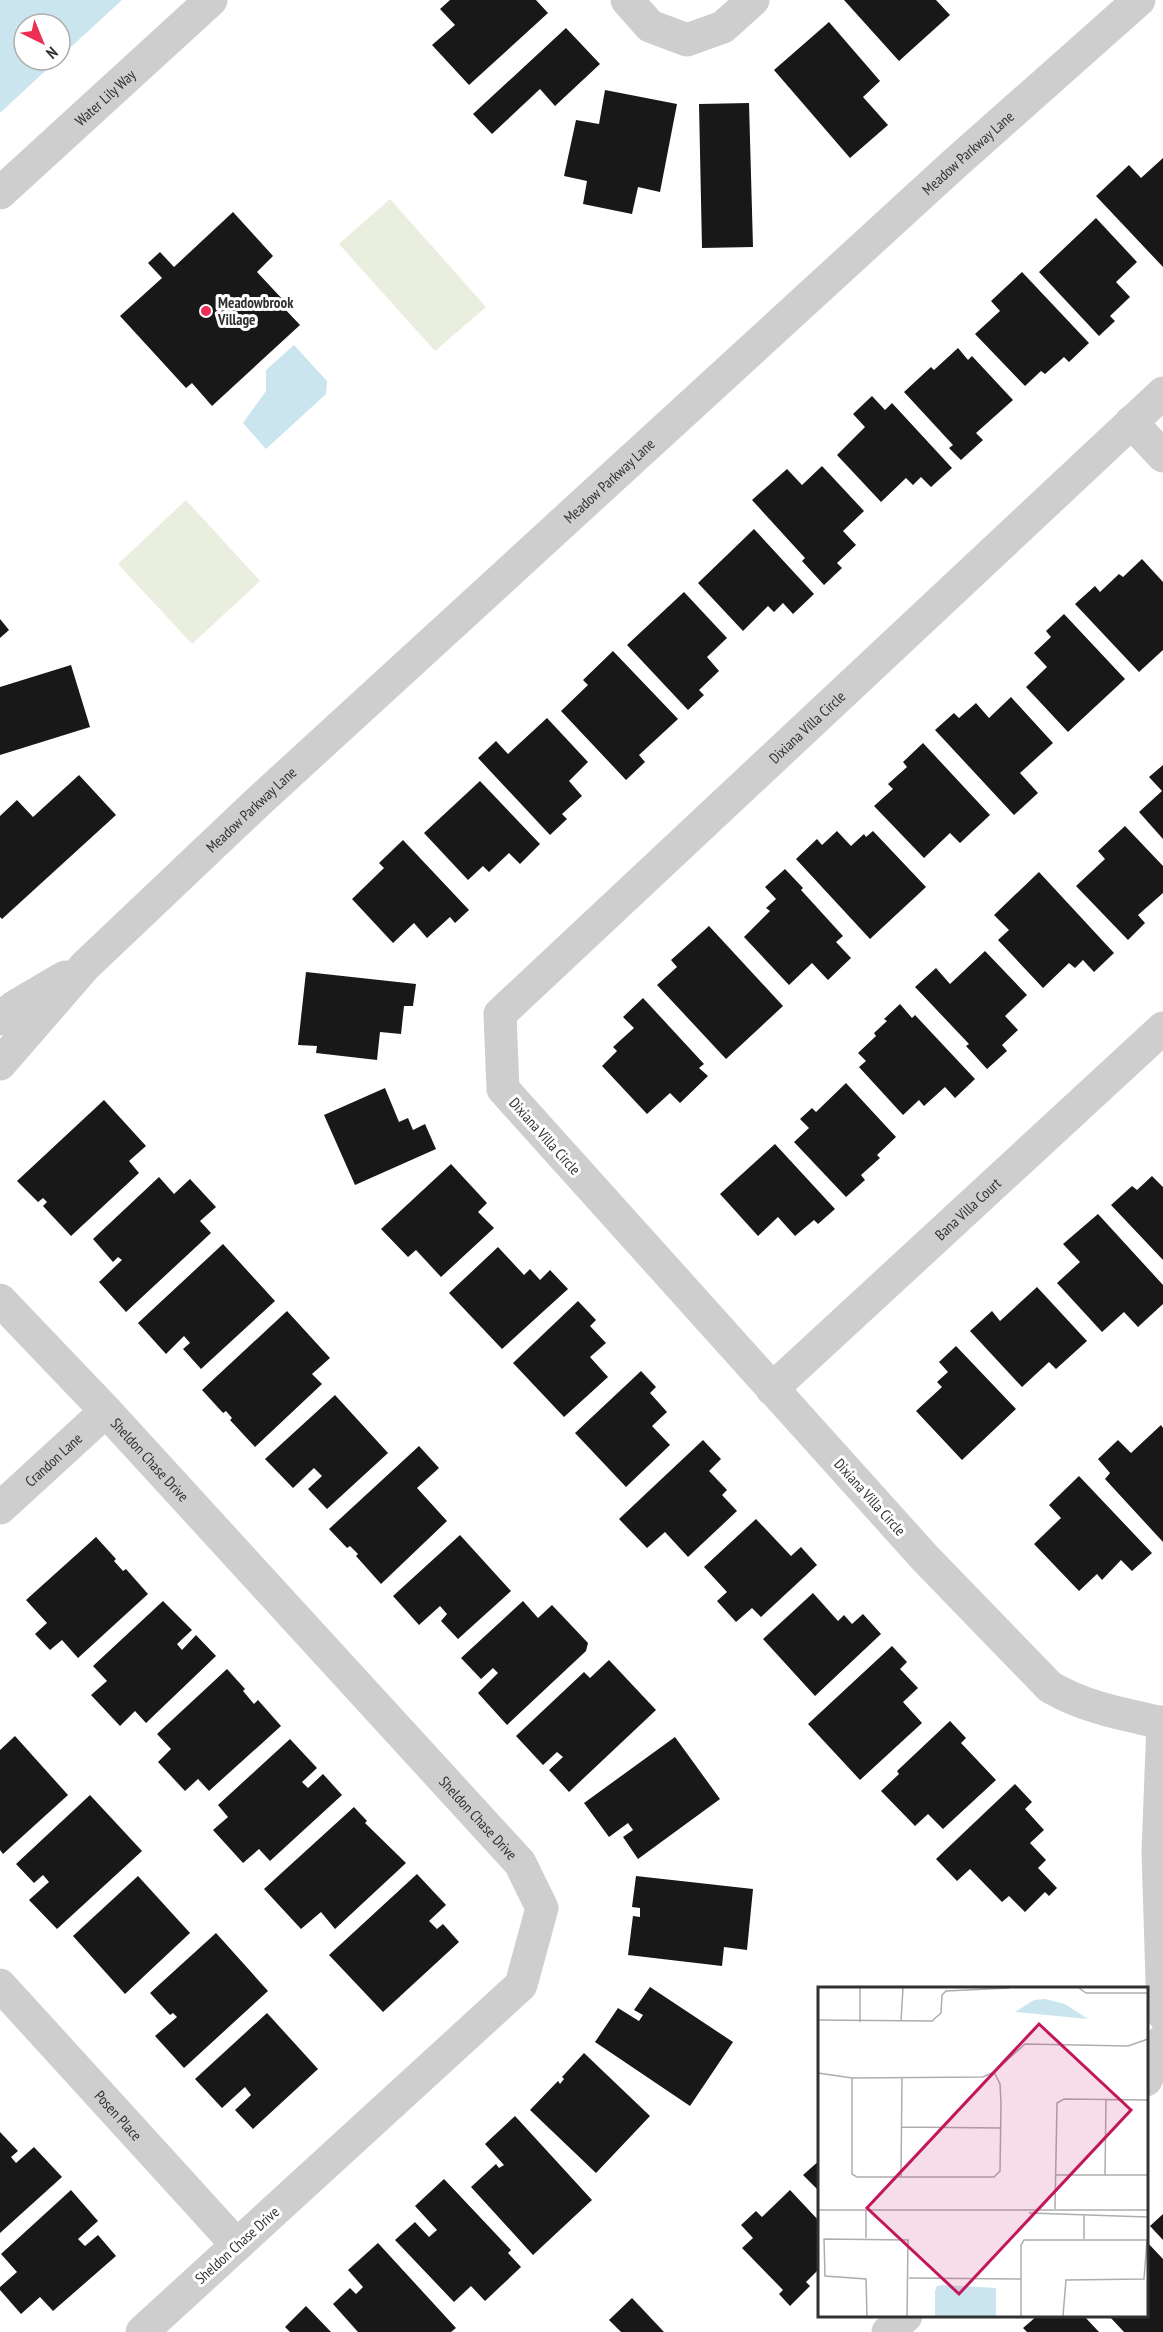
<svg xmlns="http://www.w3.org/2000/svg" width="1163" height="2332" font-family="'PT Sans Narrow',sans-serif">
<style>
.green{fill:#e9eedf}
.water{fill:#cbe5ee}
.building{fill:#181818}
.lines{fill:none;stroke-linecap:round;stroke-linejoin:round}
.street{stroke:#cecece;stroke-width:33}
.poi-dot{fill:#ed2e55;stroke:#fff;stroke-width:2}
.labels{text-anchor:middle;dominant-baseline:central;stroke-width:6;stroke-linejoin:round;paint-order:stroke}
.street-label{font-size:15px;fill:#313131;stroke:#fff}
.poi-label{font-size:15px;font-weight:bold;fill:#313131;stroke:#fff;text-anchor:start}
.inset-road{fill:none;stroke:#adadad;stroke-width:1.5}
.view{fill:#c2185b;fill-opacity:0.15;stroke:#c2185b;stroke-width:3}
.inset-edge{fill:none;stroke:#313131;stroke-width:3}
</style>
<rect width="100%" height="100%" fill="#fff"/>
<g class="green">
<polygon points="390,199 486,307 435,351 339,244"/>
<polygon points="186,500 260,581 192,644 118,564"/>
</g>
<g class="water">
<polygon points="0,0 122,0 60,57 60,24 24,24 24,60 57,60 0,113"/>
<polygon points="294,345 327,381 326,394 266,449 243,423 266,391 266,370"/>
</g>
<g class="building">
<polygon points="450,0 536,0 548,13 469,85 432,45 455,25 440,9"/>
<polygon points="844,0 936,0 950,15 899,61"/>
<polygon points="829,22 880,81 863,97 888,125 850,158 774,70"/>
<polygon points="566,28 600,64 555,106 540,89 492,134 473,114"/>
<polygon points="605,90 677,104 660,192 638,187 632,214 583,204 587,181 564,176 576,120 599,124"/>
<polygon points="749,103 753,247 702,248 699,104"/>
<polygon points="1163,158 1163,267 1096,196 1129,165 1141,178"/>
<polygon points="233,212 273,256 257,272 286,303 283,307 300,325 212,406 192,383 186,388 120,316 162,278 148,263 160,252 174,267"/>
<polygon points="1096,218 1137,262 1116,282 1130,297 1110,316 1115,321 1099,336 1039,272"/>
<polygon points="1022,272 1089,343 1069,362 1064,357 1045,374 1041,371 1025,386 975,334 1000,311 991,301"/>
<polygon points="958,348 968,360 972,356 1013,400 976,433 983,440 961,460 949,448 953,445 904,392 931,367 934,370"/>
<polygon points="872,396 885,410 892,403 952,468 931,487 921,477 913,485 906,478 881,502 837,455 865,427 853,414"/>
<polygon points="822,466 864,511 843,531 856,545 837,563 842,568 824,585 802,561 805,558 752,500 787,469 802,485"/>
<polygon points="754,529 814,594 793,614 783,603 774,612 768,606 743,631 698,583"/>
<polygon points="1142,559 1163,582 1163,650 1139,672 1075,604 1095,586 1100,592 1119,574 1123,577"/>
<polygon points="684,592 727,638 707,657 719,671 699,690 704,695 688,710 627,645"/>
<polygon points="1064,614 1125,679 1068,732 1026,687 1047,667 1034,653 1051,637 1046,631"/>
<polygon points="0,619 9,630 0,638"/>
<polygon points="613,651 678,719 639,755 645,762 626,780 561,711 588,685 583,680"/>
<polygon points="71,665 90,727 0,755 0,687"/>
<polygon points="1011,697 1053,743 1020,773 1038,793 1014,815 935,730 954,713 959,718 976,703 989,718"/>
<polygon points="547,718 588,762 569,781 582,796 562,814 567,819 550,835 478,758 496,741 508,754"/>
<polygon points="923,743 990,815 960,843 950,833 924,858 874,806 893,789 888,784 907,767 903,762"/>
<polygon points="1163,765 1163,839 1139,812 1162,791 1149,777"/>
<polygon points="79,775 116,815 2,919 0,917 0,816 17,800 33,817"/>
<polygon points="480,781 540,844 520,864 509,853 489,872 483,866 468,880 424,833"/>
<polygon points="1125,826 1163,866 1163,893 1138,915 1145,923 1128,940 1076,886 1105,859 1098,851"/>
<polygon points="837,831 851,846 864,834 866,837 873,831 926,887 870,939 796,859 817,839 822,845"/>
<polygon points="403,840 469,910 455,923 450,917 427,938 414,923 393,943 352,899 384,868 379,863"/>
<polygon points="785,869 803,888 801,890 843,936 836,942 851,958 828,980 812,963 789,985 744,937 770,911 766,908 776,899 765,887"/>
<polygon points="1039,872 1114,953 1094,972 1083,960 1075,968 1069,963 1043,988 998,940 1009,930 994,915"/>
<polygon points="709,926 783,1006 726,1059 657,985 677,967 671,960"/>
<polygon points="985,951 1027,995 1005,1016 1018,1030 1002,1045 1007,1051 987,1069 966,1046 969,1044 915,987 936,968 950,984"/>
<polygon points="306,972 416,984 413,1006 404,1006 401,1034 380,1032 377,1060 316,1053 317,1046 298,1045"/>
<polygon points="643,998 704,1064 699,1068 708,1076 680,1103 670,1093 647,1114 602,1066 617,1051 613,1047 634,1028 623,1017"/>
<polygon points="900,1004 912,1018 915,1015 975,1079 955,1098 945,1087 924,1106 919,1100 903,1115 859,1067 866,1061 858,1053 876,1036 874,1033 887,1021 884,1019"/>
<polygon points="846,1083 896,1137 877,1155 880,1158 861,1175 865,1180 846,1197 794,1142 809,1128 800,1119 812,1108 816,1112"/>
<polygon points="385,1088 399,1122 408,1118 413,1130 425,1124 436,1149 355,1185 324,1115"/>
<polygon points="104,1100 146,1146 129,1161 139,1173 71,1236 43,1206 47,1202 43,1198 38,1202 17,1181"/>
<polygon points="775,1144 835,1209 818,1224 814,1220 795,1236 778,1217 758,1236 720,1194"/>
<polygon points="451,1164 487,1203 478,1212 494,1228 441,1277 416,1250 408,1257 381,1229"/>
<polygon points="1152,1176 1163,1187 1163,1260 1111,1205 1132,1186 1137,1190"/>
<polygon points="159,1177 174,1194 190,1179 216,1207 200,1221 211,1233 126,1312 99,1282 122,1260 118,1257 113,1262 93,1239"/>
<polygon points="1098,1214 1163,1285 1163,1304 1138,1327 1124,1312 1102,1332 1057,1283 1080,1262 1063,1244"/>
<polygon points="223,1244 275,1301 201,1369 183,1349 190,1343 184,1336 166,1354 138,1323"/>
<polygon points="498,1247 524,1275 530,1269 540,1280 550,1270 568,1289 502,1349 449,1293"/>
<polygon points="1037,1287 1087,1341 1056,1369 1049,1362 1022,1387 970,1331 992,1311 1000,1321"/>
<polygon points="578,1301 596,1320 590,1326 606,1343 590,1357 608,1377 564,1417 513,1363"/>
<polygon points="287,1311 330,1358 312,1374 322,1384 255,1447 230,1420 232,1418 226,1411 223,1413 202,1390"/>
<polygon points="956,1346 1016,1409 962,1460 916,1411 942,1387 937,1382 948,1372 939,1362"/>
<polygon points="641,1371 656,1387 650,1393 667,1412 652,1426 670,1445 626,1487 575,1433"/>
<polygon points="335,1395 388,1453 327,1509 308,1489 322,1476 314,1468 293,1488 265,1459"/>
<polygon points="1161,1425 1163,1428 1163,1542 1105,1479 1110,1473 1098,1459 1118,1440 1131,1453"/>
<polygon points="703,1440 721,1459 709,1471 727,1490 722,1495 737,1511 688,1557 665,1532 647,1548 619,1519"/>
<polygon points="419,1446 439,1468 417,1488 447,1521 381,1584 356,1556 358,1554 350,1546 347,1548 329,1529"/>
<polygon points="1079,1476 1152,1553 1132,1571 1121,1560 1102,1580 1097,1574 1079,1591 1034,1544 1061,1518 1049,1505"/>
<polygon points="756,1519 791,1556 801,1547 817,1565 761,1617 752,1608 736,1622 717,1601 727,1592 704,1567"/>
<polygon points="460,1535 511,1591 458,1639 441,1621 447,1614 440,1606 419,1625 393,1596"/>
<polygon points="96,1537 116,1559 114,1561 123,1571 126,1569 148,1594 78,1658 62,1640 50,1650 35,1634 47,1623 26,1600"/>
<polygon points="813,1593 838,1621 844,1615 852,1624 863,1614 881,1634 815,1696 763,1639"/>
<polygon points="163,1601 192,1630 177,1644 182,1650 196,1635 216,1656 146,1723 135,1711 120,1726 91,1695 107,1681 93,1666"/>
<polygon points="523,1601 538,1618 552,1605 588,1643 586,1651 507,1725 478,1693 498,1673 493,1668 481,1679 461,1658"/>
<polygon points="892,1646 907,1662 900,1669 918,1688 903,1702 922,1723 860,1780 808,1724"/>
<polygon points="609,1660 656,1710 569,1792 549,1770 563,1757 557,1752 543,1765 516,1736 584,1672 590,1678"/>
<polygon points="227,1669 245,1689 243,1691 254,1704 258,1700 281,1726 209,1791 198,1779 185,1791 158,1762 171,1749 157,1734"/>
<polygon points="950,1721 966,1738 961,1743 996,1780 943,1829 928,1814 915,1826 881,1791 899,1774 897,1771"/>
<polygon points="15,1736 68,1795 3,1854 0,1850 0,1750"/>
<polygon points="675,1737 720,1799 638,1859 623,1837 633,1830 628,1823 609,1837 584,1803"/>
<polygon points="290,1739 317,1768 302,1782 308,1788 323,1774 342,1795 270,1861 259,1849 243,1863 213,1830 228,1817 218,1805"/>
<polygon points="1015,1784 1032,1802 1025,1809 1044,1830 1030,1843 1046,1860 1038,1868 1057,1888 1049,1896 1045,1892 1025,1912 1009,1896 1002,1902 970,1869 957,1881 936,1859"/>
<polygon points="90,1795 142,1851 57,1929 29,1900 49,1882 43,1875 34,1883 16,1864"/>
<polygon points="354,1807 367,1821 365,1823 406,1863 335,1929 321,1912 301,1929 264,1889"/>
<polygon points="417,1874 446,1905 429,1921 437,1929 443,1924 459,1942 383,2012 329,1955"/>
<polygon points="138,1876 190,1933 125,1994 73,1936"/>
<polygon points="636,1876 753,1889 747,1950 724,1947 722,1966 628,1955 633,1916 640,1917 640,1908 632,1907"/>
<polygon points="216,1933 268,1991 184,2068 155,2036 177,2017 173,2013 170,2015 150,1993"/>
<polygon points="650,1987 733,2042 690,2106 595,2042 618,2008 639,2021 643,2015 634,2010"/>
<polygon points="267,2013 318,2069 253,2129 235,2110 251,2095 245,2087 222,2108 195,2079"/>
<polygon points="584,2053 650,2116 596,2173 530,2110 558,2081 560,2084 564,2079 562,2077"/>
<polygon points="515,2116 592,2200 533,2255 471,2187 496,2164 499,2168 504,2165 485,2144"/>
<polygon points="0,2132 18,2151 11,2157 16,2163 34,2147 62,2177 0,2233"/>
<polygon points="820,2160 820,2192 803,2175"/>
<polygon points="444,2179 511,2250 508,2253 521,2267 485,2301 471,2286 454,2302 395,2240 415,2222 429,2237 437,2230 415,2206"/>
<polygon points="71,2190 98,2221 78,2239 85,2246 98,2235 116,2256 53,2311 40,2297 21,2314 0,2290 0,2287 17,2272 1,2254"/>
<polygon points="790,2190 820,2222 820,2268 806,2282 810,2286 790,2306 779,2294 783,2290 742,2248 753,2238 741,2225 756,2211 762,2217"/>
<polygon points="1163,2214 1163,2240 1150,2226"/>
<polygon points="1146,2241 1163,2259 1163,2332 1124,2332 1109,2316 1146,2316"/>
<polygon points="378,2243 456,2328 451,2332 358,2332 333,2304 350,2288 356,2294 363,2287 348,2270"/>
<polygon points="632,2298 664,2332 621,2332 609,2320"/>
<polygon points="306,2306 331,2332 290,2332 285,2327"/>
<polygon points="1037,2316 1084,2316 1099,2332 1027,2332 1023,2328"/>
</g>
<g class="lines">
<g class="street">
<polyline points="627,0 650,26 687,40 723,27 753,0"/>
<path id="s1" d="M0,193L211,0"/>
<polyline points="1131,422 1163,456"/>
<polyline points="0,1019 14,1007 65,977"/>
<path id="s2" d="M0,1064L85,966L259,801L952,166L1139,0"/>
<path id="s3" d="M0,1300L106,1411L520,1863L542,1908L521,1985L142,2332"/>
<path id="s4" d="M772,1389L1163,1028"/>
<path id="s5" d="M0,1508L106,1411"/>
<polyline points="1163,1722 1158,1852 1163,2014"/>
<path id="s6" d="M1163,1723C1123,1714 1086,1708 1050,1687L925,1558L503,1089L500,1014L1163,393"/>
<path id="s7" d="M0,1985L237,2245"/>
<polyline points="1146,2080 1163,2040"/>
<polyline points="888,2332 906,2316"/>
</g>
</g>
<circle class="poi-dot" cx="206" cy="311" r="6"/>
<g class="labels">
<g class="street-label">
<text stroke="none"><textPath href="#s1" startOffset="142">Water Lily Way</textPath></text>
<text stroke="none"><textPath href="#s2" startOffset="1330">Meadow Parkway Lane</textPath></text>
<text stroke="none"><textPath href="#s2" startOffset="844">Meadow Parkway Lane</textPath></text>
<text stroke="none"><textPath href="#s6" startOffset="1425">Dixiana Villa Circle</textPath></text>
<text stroke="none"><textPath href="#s2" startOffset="358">Meadow Parkway Lane</textPath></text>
<text transform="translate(545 1136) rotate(48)">Dixiana Villa Circle</text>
<text stroke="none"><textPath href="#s4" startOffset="266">Bana Villa Court</textPath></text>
<text stroke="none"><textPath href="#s5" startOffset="72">Crandon Lane</textPath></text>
<text stroke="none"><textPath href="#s3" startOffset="219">Sheldon Chase Drive</textPath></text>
<text transform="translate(870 1497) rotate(48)">Dixiana Villa Circle</text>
<text stroke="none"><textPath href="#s3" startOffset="705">Sheldon Chase Drive</textPath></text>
<text stroke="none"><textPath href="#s7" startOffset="176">Posen Place</textPath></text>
<text transform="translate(237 2245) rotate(-42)">Sheldon Chase Drive</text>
</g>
<g class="poi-label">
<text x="218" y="302">Meadowbrook<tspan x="218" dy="17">Village</tspan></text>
</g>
</g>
<g transform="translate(818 1987)">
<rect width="330" height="330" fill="#fff"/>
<path d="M227,12L247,17L270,32L197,25L216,13ZM125,298L178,301V329H117V304L119,299Z" fill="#cbe5ee"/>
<path class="inset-road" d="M261,1L268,6H330M0,33L114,34L123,26L124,8L128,4L191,1M83,34L85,1M42,35V1M0,86L34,91L165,90L176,85L207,57L310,59L330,52M34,91V187L39,190H176L182,184L183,116L182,97L176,85M83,140L183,141M237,188H330M287,188L288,112M83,190L84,90M237,222L239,116L246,112L330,113M0,223H330M211,226L330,230M266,228V252M48,251V223M91,291L203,292M49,329L48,292L7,289L6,252L90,253L89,329M203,329V258L206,253H330M245,329L248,293L326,292L329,253"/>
<path class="view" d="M221,37L313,123L141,307L49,221Z"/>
<rect width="330" height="330" class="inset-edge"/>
</g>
<g transform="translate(42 42) rotate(137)"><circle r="28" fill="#ffffff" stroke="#adadad" stroke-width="1.5"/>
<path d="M0-4.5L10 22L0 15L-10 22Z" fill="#ed2e55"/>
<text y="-9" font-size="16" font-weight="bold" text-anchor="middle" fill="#313131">N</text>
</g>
</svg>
